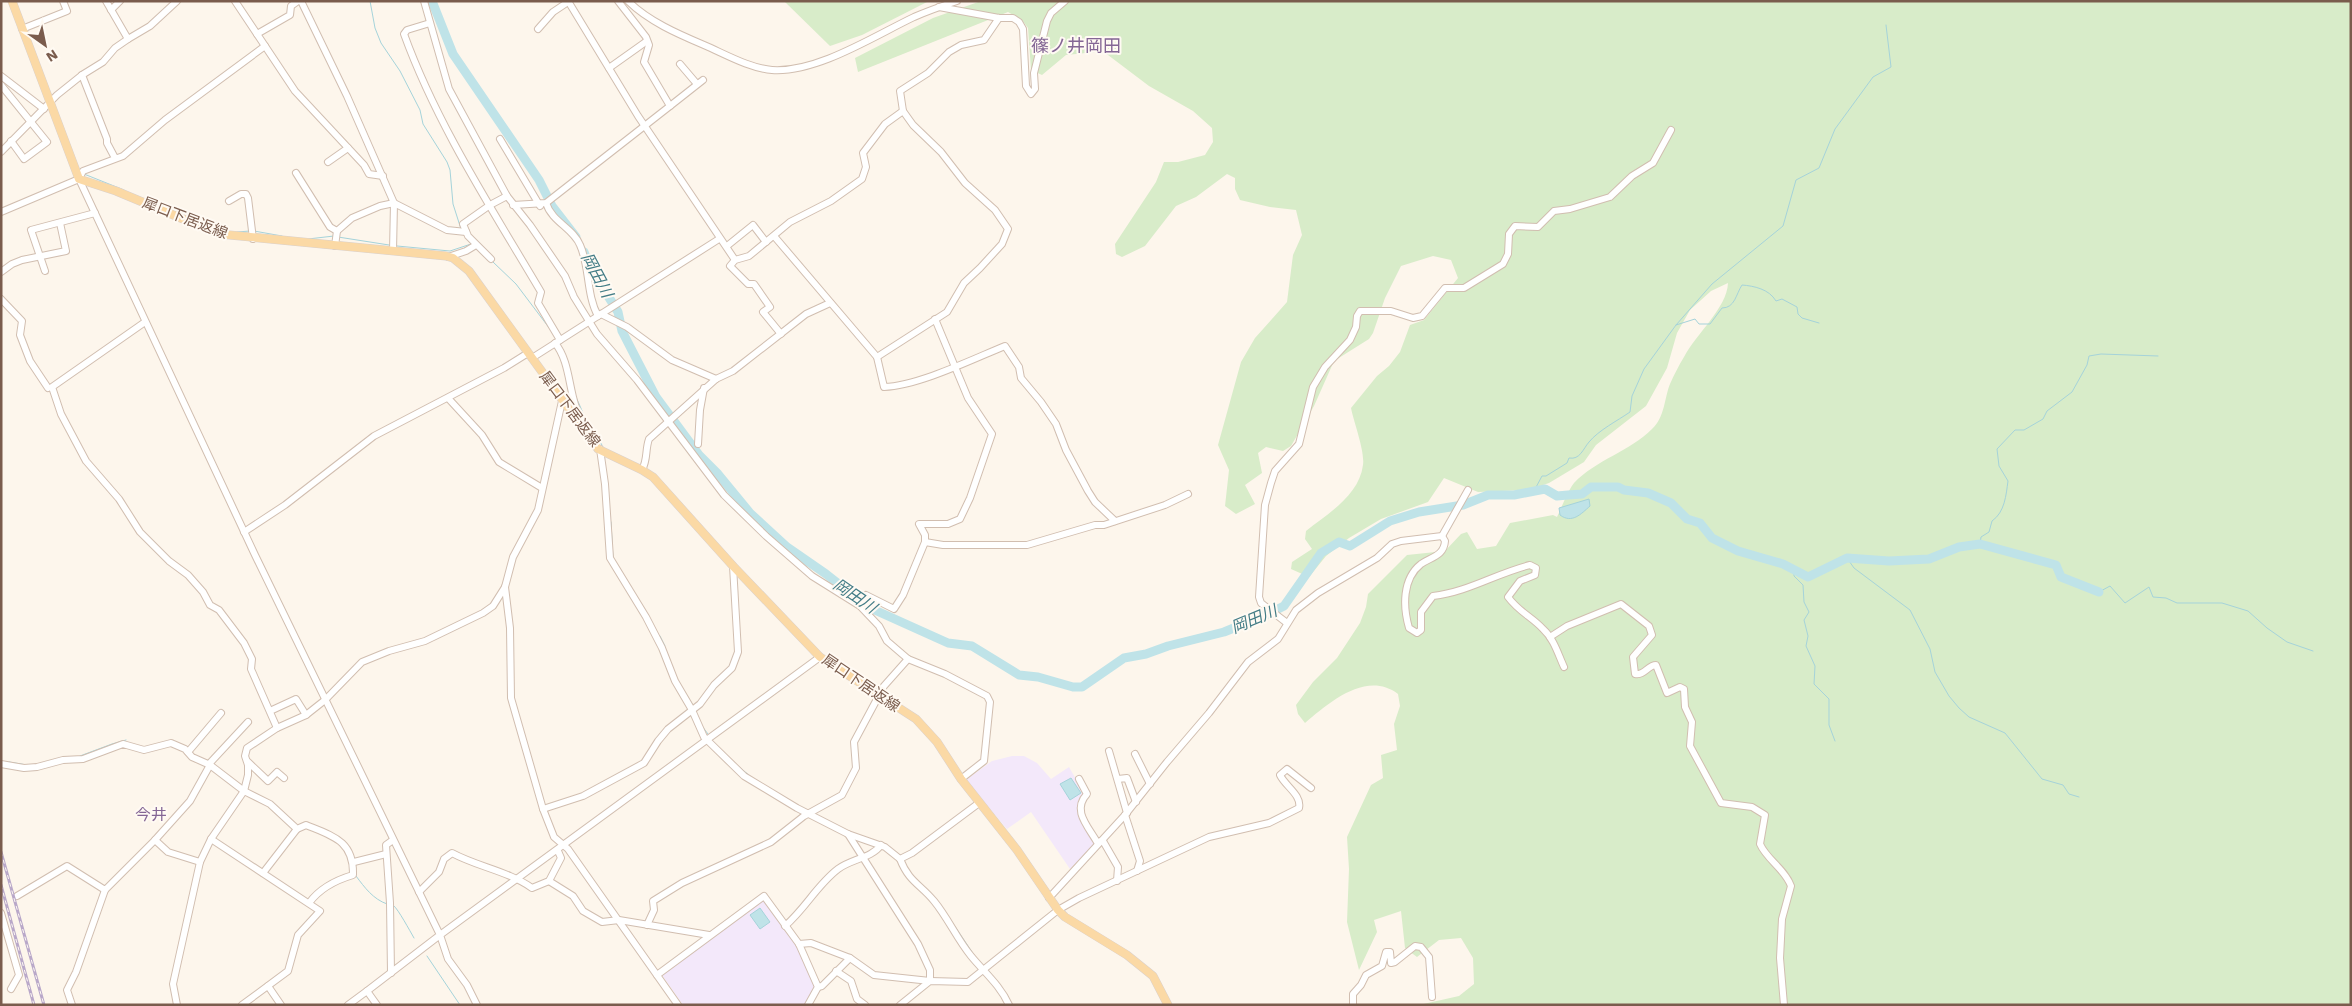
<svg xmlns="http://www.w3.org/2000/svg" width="2352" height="1006" font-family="'Work Sans','Noto Sans JP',sans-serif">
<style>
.education{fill:#f3e8fa}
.green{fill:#d8ecc9}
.water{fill:#bfe3e8;stroke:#a5d3da}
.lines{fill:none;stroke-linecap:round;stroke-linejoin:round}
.stream{stroke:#a5d3da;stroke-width:1}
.river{stroke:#bfe3e8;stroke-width:9}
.minor-casing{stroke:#d1beb0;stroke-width:8}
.major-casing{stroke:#dad1cd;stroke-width:9}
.minor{stroke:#fff;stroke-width:6}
.major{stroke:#fbd9a5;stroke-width:8}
.rail-casing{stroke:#b9a8c9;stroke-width:3}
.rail{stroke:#fffaf3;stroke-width:1;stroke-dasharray:4;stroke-linecap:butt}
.labels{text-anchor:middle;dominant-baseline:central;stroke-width:4;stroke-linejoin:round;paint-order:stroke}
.street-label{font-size:15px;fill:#7a5c4d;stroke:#fffaf3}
.water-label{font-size:16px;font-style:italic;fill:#437c86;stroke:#fffaf3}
.neighbourhood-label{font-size:16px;fill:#846695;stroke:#fffaf3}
.quarter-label{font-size:18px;fill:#846695;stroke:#fffaf3}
</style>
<rect width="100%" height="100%" fill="#fdf6ec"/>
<g class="education">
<polygon points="1012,756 1024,756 1037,763 1051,779 1069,767 1085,795 1078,801 1084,821 1095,843 1070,869 1031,812 1007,829 966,780 992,761"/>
<polygon points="762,899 802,954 815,988 806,1005 683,1005 662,975"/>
</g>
<g class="green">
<polygon points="784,1 929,1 862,35 830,46"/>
<path d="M981,1H2351V1005H1419L1459,996L1474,984L1473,958L1461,938L1439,940L1417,957L1405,948L1401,911L1374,920L1377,932L1359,970L1347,922L1349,869L1347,837L1371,785L1383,778L1381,755L1397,750L1394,724L1400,706L1398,694C1366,670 1329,703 1305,723L1298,714L1296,705L1313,682L1337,658L1360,623L1366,607L1368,594L1407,555L1445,551L1461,534L1467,532L1477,549L1496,546L1510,523L1553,515L1557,517C1562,507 1567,492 1574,483C1596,460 1630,451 1652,429C1665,417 1664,399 1670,384C1674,375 1679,365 1684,357C1696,334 1727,308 1728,283L1711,291L1690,310L1677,333L1667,368L1646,406L1596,445L1584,462L1549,483L1528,490L1478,492L1444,478L1428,502L1381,519L1349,538L1326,556L1309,577L1291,569L1292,562L1312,549L1305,539L1306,531C1327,514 1359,496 1363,465C1365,451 1354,423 1351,408L1377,376L1389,366L1400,352L1410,325L1424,320L1458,278L1451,260L1433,256L1401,266L1385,298L1373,333L1369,339L1334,361L1314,406L1291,446L1283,451L1266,447L1258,453L1262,473L1245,485L1255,504L1236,514L1225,506L1229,470L1218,445L1241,362L1255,338L1287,302L1293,255L1302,235L1296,210L1270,207L1240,200L1235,189V178L1227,174L1196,197L1176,206L1145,246L1122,257L1116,254L1115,244L1156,182L1164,162H1178L1205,155L1213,142L1212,128L1193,111L1149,86L1108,55L1096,52L1066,55L1042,75L1031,70L1028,28L1022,20L1008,12L858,72L855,58L933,18Z"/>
</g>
<g class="water">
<path d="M1589,499L1590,506C1581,514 1572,524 1560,515L1559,508Z"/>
<polygon points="1071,778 1081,793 1070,800 1060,784"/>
<polygon points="760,908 770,922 760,929 750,915"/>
</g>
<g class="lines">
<g class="stream">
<polyline points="370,1 375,28 381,43 400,71 420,110 423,124 447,162 450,170 453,204 461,229"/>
<polyline points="84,174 124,190"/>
<polyline points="254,231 282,236"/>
<polyline points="237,232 250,231"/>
<polyline points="338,237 389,245"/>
<polyline points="308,239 334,236"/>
<polyline points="397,246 450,251 471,244"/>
<polyline points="493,262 516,284 550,329"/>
<path d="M1676,325L1695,319L1699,324H1710L1722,308C1735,308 1736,294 1742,285C1754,286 1769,289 1776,301L1782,299L1797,307L1798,314L1802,318L1819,323"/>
<polyline points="559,343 563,350"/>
<polyline points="576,397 587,422 602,445"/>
<path d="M1534,491L1542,476H1546L1567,463L1569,458C1580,460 1583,449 1589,442C1599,430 1617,421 1630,412L1632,396L1644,369L1676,325L1712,284L1783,226L1796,180L1819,168L1835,129L1873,77L1891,67L1886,25"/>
<polyline points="611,522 613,558"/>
<path d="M1980,544L1981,537L1989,532L1992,521C2005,512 2006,495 2008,481L1999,466L1997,449L2015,430H2024L2043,419L2047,411L2072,392L2087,365L2089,356L2101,354L2158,356"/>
<polyline points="1847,558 1854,568 1910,610 1930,649 1935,672 1949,696 1959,708 1969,717 2005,733 2042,779 2063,785 2069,794 2079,797"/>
<polyline points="1794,569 1794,576 1803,585 1804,602 1809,612 1804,620 1808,636 1806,646 1815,666 1814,684 1829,699 1829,725 1835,741"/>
<polyline points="2099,592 2110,586 2125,603 2149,587 2153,597 2166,598 2177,603 2222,603 2248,611 2267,628 2287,642 2313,651"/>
<polyline points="660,636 665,646"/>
<polyline points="688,697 694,707"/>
<polyline points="702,726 708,734"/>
<polyline points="80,756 112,744 126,740"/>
<polyline points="9,762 27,765"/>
<polyline points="738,766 750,776"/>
<polyline points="889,847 900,855"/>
<path d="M356,876C365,888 373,899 387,904"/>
<path d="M394,906C398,909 410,931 414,938"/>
<polyline points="950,919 974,955"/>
<polyline points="427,956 460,1005"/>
<polyline points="989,971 993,977"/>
</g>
<g class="river">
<polyline points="432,1 453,54 539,180 552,206 576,237"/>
<polyline points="584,252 590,267 618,312 622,331 656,397 699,455 718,474 750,513 787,547 826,574 868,607 948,643 972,646 1019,675 1038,677 1073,687 1082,687 1124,658 1146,654 1168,646 1224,632 1268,614 1284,606 1321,553 1339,542 1350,546 1390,521 1419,512 1463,505 1488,495 1514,495 1545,489 1557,496 1568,495 1582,494 1591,487 1618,487 1624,490 1648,493 1671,503 1687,519 1700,523 1712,538 1738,551 1783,564 1808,577 1847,558 1889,561 1929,559 1959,547 1980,544 2056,565 2061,577 2099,592"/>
</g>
<defs>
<g id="minor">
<polyline points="235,1 295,91 364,165 369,174 383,176"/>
<polyline points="301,1 347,96 394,203 393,251"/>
<polyline points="424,1 449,89 507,196 530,225 565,276 574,297 597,334 637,380 724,495 766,536 812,576 860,606 879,626 887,641 908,659 945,674 987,696 990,702 984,761 961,779"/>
<polyline points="568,1 638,116 735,260"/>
<path d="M628,1C648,21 678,34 704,45C725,54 749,68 772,70C817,73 874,36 914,17C928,11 942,6 957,1"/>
<polyline points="939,7 999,18 1013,18 1019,22 1023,29 1026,86 1031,94 1035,89 1034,73 1047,21 1051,13 1065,1"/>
<polyline points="111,10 120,1"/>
<path d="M430,23L407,30L404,34C437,125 492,209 541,292L538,303L560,340"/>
<polyline points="22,29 67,11 63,1"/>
<polyline points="538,29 553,12 568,2"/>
<polyline points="257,34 290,15 291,6 298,1"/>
<polyline points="128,39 150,26 177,1"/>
<polyline points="680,64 697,84"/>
<polyline points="609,68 647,41"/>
<polyline points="82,75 107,139 107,143 115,158"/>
<polyline points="1,76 44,109"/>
<polyline points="1,85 47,142 24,159 11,141"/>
<polyline points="670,106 703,80"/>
<polyline points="500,139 540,206"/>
<polyline points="1,152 57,95 82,75 103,62 115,48 128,39 106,1"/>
<polyline points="328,162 348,148"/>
<polyline points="296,173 330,227 337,231"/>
<polyline points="79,179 255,555 440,935 367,991 377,1005"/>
<polyline points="229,201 241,194 246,194 248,198 253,239"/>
<path d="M546,203C552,222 573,228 580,245C590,267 586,294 598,316"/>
<polyline points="513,205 546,203 670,106 644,62 649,45 646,37 618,1"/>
<polyline points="1,212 79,179 83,171 123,156 165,120 265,46"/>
<path d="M774,236L877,357L884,387C918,386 973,359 1005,346L1019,367L1021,378L1041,402L1056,424L1066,450L1088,491L1095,502L1115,521"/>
<polyline points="335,246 337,231 352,218 380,206 394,203 447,230 466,232"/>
<polyline points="727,246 753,225 766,242"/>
<polyline points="448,257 466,251 476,245"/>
<polyline points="491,259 468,236 463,224 490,205 507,196"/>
<polyline points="45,271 31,230 95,213"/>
<polyline points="1,272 12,264 22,260 66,251 60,223"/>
<polyline points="1,299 22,321 20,335 30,361 48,388"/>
<polyline points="601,314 627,327 672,360 716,379"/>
<polyline points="145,322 52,387 61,414 86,461 119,499 140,532 169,561 188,575 203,592 210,605 219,610 244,643 252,659 251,669 277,728"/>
<polyline points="781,334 763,312 770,307 754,284 748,284 730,266 735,260 749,256 790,222 831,201 862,179 866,167 863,153 885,124 903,111"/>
<path d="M555,343C573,365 567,400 584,423"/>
<polyline points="877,357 947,312 964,283 980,268 1002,244 1008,229 995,210 965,183 941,152 913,125 903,111 900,91 928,73 949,52 961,45 984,40 999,18"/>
<polyline points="532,358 719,239"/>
<polyline points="448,398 482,435 499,462 542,488"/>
<polyline points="698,444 700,410 704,388"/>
<polyline points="600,449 605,484 610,558 646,617 662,648 675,681 692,710 704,737 744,776 797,808 848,834 918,944 930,970 930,981 874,975 850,958 811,943 799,944"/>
<path d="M642,470C648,459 645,450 649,439L716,379L733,371L806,314L830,303"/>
<polyline points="244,532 285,505 374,436 504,368 528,353"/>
<path d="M1442,536L1445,541C1444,556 1431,557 1421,564C1402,579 1403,607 1409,628L1417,633L1421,630V612L1433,596C1468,592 1497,573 1530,565L1536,568L1535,575L1520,581L1508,597C1519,612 1532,617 1543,629C1554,639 1558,654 1564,667"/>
<polyline points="925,542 943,545 1027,545 1095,525 1104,525 1165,505 1188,494"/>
<polyline points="505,587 510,628 511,698 543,809 554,837 568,849 678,1005"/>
<polyline points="860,606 866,595 894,609 903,595 925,542 925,535 919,524 948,524 960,519 970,498 992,434 968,398 935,319"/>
<polyline points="1287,623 1261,603 1259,597 1265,505 1271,483 1275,471 1299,444 1313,387 1325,367 1350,340 1356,327 1357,316 1360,311 1391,311 1413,318 1422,316 1445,288 1464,288 1503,264 1508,254 1509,234 1515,226 1538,227 1554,211 1570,209 1610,197 1632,176 1653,163 1671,130"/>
<path d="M1550,637L1567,626L1621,604L1649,626L1652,635L1633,657L1635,674C1644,676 1648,665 1656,665L1667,693L1680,687L1684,689L1685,707L1692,722L1690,746L1721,803L1752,807L1765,815L1760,844C1767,860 1785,869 1791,886L1782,919L1780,958L1784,1005"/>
<polyline points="270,711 296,699 306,715"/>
<polyline points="1109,751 1127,813"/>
<polyline points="188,752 221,713"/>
<polyline points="1135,754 1150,784"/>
<polyline points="248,762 268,781 277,772 284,778"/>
<path d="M1,764L24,768L37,767L63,760L83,759L123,744L144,750L171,743L185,749L192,757L210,765L244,791L270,804L297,829L306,825C333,836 354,841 353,875C336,880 320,888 309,903"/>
<polyline points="209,764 248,722"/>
<path d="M1079,779L1087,794C1072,810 1087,825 1097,842L1103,841L1118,867L1117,881"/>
<polyline points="1118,779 1127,778 1136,802"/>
<path d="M979,803L912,853L900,859C909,882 920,884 934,901C948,918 957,939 971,956C984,972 1000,985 1009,1005"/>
<polyline points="543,809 583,796 644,763 658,741 668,729 700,704 714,685 732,668 738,652 733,566"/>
<polyline points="1125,815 1140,861 1137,871"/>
<polyline points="848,834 885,847 900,859"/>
<polyline points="211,839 320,911 298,935 288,971 242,1005"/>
<polyline points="155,840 190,801 210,765"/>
<polyline points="354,862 386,854"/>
<polyline points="263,873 297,829"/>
<polyline points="549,881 573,896 583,911 602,922 619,920 709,935"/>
<path d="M419,892L439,872L444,859L452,853C478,867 508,871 532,888L549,881L561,858L558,851"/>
<polyline points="17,896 67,866 105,890 155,840 168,852 200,862"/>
<polyline points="1049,898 1125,815 1167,762 1209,713 1248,662 1278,639 1296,610 1318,593 1377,558 1392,544 1401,541 1442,536 1468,490"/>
<polyline points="1,913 19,975 11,989"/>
<polyline points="647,925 654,910 653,901 682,883 771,842 804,816 842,795 856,768 854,742 884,686 908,659"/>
<path d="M785,926C805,909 817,885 838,869C851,859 872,858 881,845"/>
<polyline points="836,971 851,981 857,999 865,1005"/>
<polyline points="391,973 390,903 386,845 393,840"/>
<polyline points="657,975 764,896 799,944 818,987 808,1005"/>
<polyline points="268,986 281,1005"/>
<polyline points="818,987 822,986 850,958"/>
<polyline points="72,1005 67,990 76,972 105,890"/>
<polyline points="177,1005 173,984 200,862 211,839 244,791 248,775 248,765 245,756 247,748 277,728 306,715 325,700 362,662 389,651 425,641 483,613 493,606 505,587 513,557 538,510 562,401"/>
<polyline points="348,1005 367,991"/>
<polyline points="477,1005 467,985 448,959 440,935 820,657"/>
<path d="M900,1005L930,981L968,982L1058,910L1079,898L1209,837L1269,823L1299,808C1302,795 1285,786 1280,775L1287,769L1311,788"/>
<polyline points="1353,1005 1353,994 1361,985 1366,975 1382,966 1386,952 1390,952 1391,963 1395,962 1415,946 1421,947 1429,957 1432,997"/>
</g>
<polyline id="major" points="12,1 79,179 116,191 219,234 446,256 453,258 469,271 598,449 642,470 653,477 733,566 820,657 916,719 937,742 961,779 1017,850 1058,910 1065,917 1127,955 1153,976 1168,1005"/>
</defs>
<use href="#minor" class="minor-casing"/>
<use href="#major" class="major-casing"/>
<use href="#minor" class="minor"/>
<use href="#major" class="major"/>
<defs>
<g id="rail">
<polyline points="1,852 44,1005"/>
<polyline points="1,885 34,1005"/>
</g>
</defs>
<use href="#rail" class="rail-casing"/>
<use href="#rail" class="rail"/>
</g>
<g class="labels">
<g class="street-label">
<text transform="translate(185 218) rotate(21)">犀口下居返線</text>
<text transform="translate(570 409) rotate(53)">犀口下居返線</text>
<text transform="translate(861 683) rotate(34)">犀口下居返線</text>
</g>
<g class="water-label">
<text transform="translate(597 275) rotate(62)">岡田川</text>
<text transform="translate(855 596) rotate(34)">岡田川</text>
<text transform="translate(1254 619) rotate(-23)">岡田川</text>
</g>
<g class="neighbourhood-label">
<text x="151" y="814">今井</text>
</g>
<g class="quarter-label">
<text x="1076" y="45">篠ノ井岡田</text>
</g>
</g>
<rect width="2352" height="1006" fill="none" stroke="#7a5c4d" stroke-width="5"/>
<g transform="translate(45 45) rotate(147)" stroke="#fffaf3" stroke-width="4" paint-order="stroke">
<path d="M0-4L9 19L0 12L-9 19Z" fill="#7a5c4d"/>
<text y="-8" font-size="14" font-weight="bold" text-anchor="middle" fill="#7a5c4d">N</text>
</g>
</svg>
